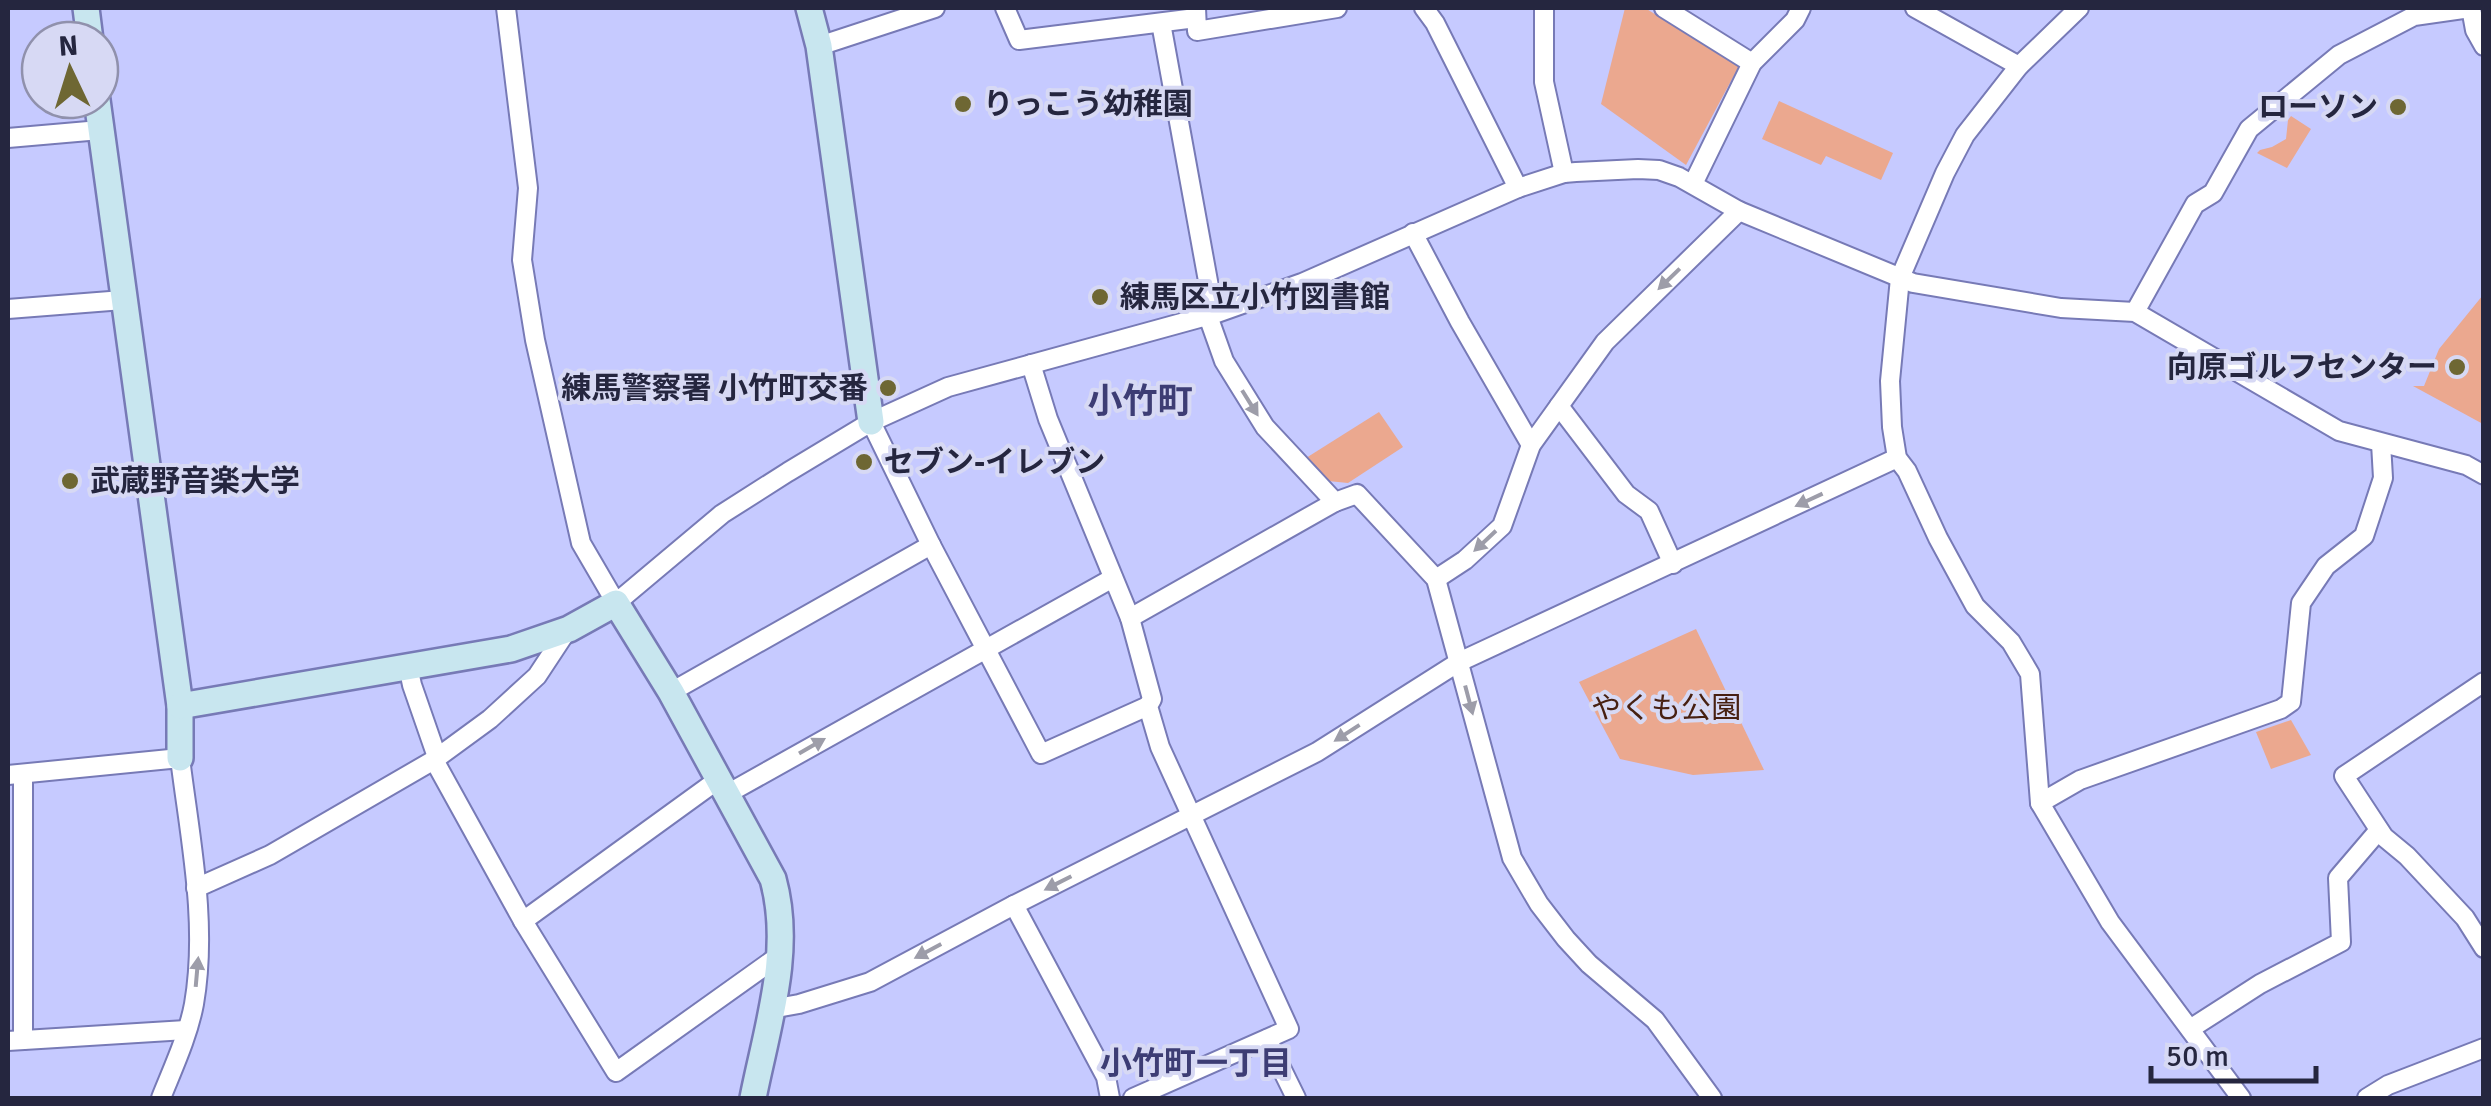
<svg xmlns="http://www.w3.org/2000/svg" width="2491" height="1106" font-family="Signika,'Noto Sans JP',sans-serif">
<style>
.green{fill:#eba88f}
.lines{fill:none;stroke-linecap:round;stroke-linejoin:round}
.street-casing{stroke:#777ab6;stroke-width:22}
.secondary-casing{stroke:#777ab6;stroke-width:30}
.street{stroke:#fff;stroke-width:18}
.secondary{stroke:#c8e6ef;stroke-width:25}
.oneway{fill:#9d9da9}
.poi-dot{fill:#6e6733;stroke:#d7d9f4;stroke-width:4}
.labels{text-anchor:middle;dominant-baseline:central;stroke-width:8;stroke-linejoin:round;paint-order:stroke}
.poi-label{font-size:30px;font-weight:bold;fill:#25263f;stroke:#d7d9f4;text-anchor:start}
.park-label{font-size:30px;fill:#472011;stroke:#d7d9f4}
.neighbourhood-label{font-size:32px;font-weight:bold;fill:#3d3d74;stroke:#d7d9f4}
.quarter-label{font-size:35px;font-weight:bold;fill:#3d3d74;stroke:#d7d9f4}
</style>
<rect width="100%" height="100%" fill="#c6caff"/>
<g class="green">
<polygon points="1625,8 1645,8 1739,66 1686,165 1601,104"/>
<polygon points="1779,101 1893,153 1881,180 1826,156 1821,165 1762,139"/>
<polygon points="2291,116 2311,129 2287,168 2257,153 2260,150 2272,147 2286,139 2288,120"/>
<polygon points="2483,295 2483,424 2413,386 2424,386 2439,349"/>
<polygon points="1379,412 1403,447 1348,483 1328,481 1306,458"/>
<polygon points="1696,629 1764,770 1693,775 1620,759 1579,682"/>
<polygon points="2291,720 2311,755 2271,769 2256,732"/>
</g>
<g class="lines">
<defs>
<g id="street">
<polyline points="506,8 528,188 522,260 535,340 581,543 616,603 722,514 788,472 871,422 948,387 1214,314 1302,283 1518,188 1564,173 1576,172 1638,169 1659,170 1679,177 1739,211 1913,283 2061,308 2135,312 2339,431 2466,465 2484,475"/>
<polyline points="1005,8 1019,40 1196,18"/>
<polyline points="1196,8 1197,31 1337,8"/>
<polyline points="1424,8 1435,23 1518,188"/>
<polyline points="1544,8 1544,82 1564,173"/>
<polyline points="1664,8 1752,63"/>
<polyline points="1915,8 2019,66"/>
<polyline points="2079,8 2019,66 1965,135 1945,173 1900,278 1890,381 1892,427 1897,458 1907,471 1938,538 1975,606 2011,642 2030,674 2040,803 2110,922 2241,1098"/>
<polyline points="2471,8 2475,30 2484,46"/>
<polyline points="1161,23 1214,314"/>
<polyline points="819,46 935,8"/>
<polyline points="8,138 100,130"/>
<polyline points="1693,184 1752,63 1795,20 1801,8"/>
<polyline points="1413,233 1460,322 1531,445"/>
<polyline points="8,309 123,300"/>
<polyline points="2135,312 2195,204 2213,193 2249,129 2339,55 2414,16 2470,8"/>
<polyline points="1208,316 1224,361 1265,427 1335,502 1357,494 1436,579 1512,858 1539,904 1566,939 1589,964 1655,1020 1712,1098"/>
<polyline points="1031,364 1048,419 1130,618 1152,699 1148,706 1160,747 1289,1029 1133,1098"/>
<polyline points="1559,406 1626,494 1649,511 1673,564"/>
<polyline points="871,422 931,545 1041,754 1148,706"/>
<polyline points="1436,579 1465,560 1502,526 1531,445 1605,342 1739,211"/>
<polyline points="1130,618 1335,502"/>
<polyline points="408,666 412,685 437,757"/>
<polyline points="2484,682 2344,776 2384,837 2407,856 2465,918 2484,948"/>
<polyline points="671,692 931,545"/>
<polyline points="434,760 523,921 616,1072 780,955"/>
<polyline points="23,774 23,1040"/>
<path d="M8,775L180,758C190,839 208,923 194,1004C188,1036 173,1068 161,1098"/>
<polyline points="727,794 1113,578"/>
<polyline points="2040,803 2080,780 2281,709 2291,702 2301,603 2326,566 2364,536 2383,478 2381,443"/>
<polyline points="196,888 270,855 434,760 490,719 537,676 568,629"/>
<polyline points="1014,905 1106,1077 1110,1098"/>
<polyline points="523,921 719,779"/>
<polyline points="771,1009 799,1004 870,982 1014,905 1317,752 1459,662 1897,458"/>
<polyline points="2190,1029 2260,984 2341,942 2338,878 2379,830"/>
<polyline points="1267,1039 1296,1098"/>
<polyline points="8,1041 186,1030"/>
<polyline points="2367,1098 2388,1085 2484,1048"/>
</g>
<g id="secondary">
<polyline points="86,8 90,40"/>
<polyline points="809,8 819,46 871,422"/>
<polyline points="97,100 180,706 180,758"/>
<path d="M180,706L511,649L569,629L616,603L671,692L773,879C793,951 767,1027 753,1098"/>
</g>
</defs>
<use href="#street" class="street-casing"/>
<use href="#secondary" class="secondary-casing"/>
<use href="#street" class="street"/>
<use href="#secondary" class="secondary"/>
</g>
<defs><path id="oneway-solid" d="M-6-.8H1V-3.2L6.5 0L1 3.2V.8H-6Z" transform="scale(2.5)"/></defs>
<g class="oneway">
<use href="#oneway-solid" transform="translate(1669 279) rotate(136)"/>
<use href="#oneway-solid" transform="translate(1250 403) rotate(58)"/>
<use href="#oneway-solid" transform="translate(1809 500) rotate(155)"/>
<use href="#oneway-solid" transform="translate(1485 541) rotate(137)"/>
<use href="#oneway-solid" transform="translate(1469 700) rotate(75)"/>
<use href="#oneway-solid" transform="translate(1347 733) rotate(147)"/>
<use href="#oneway-solid" transform="translate(812 746) rotate(-30)"/>
<use href="#oneway-solid" transform="translate(1058 883) rotate(153)"/>
<use href="#oneway-solid" transform="translate(928 951) rotate(152)"/>
<use href="#oneway-solid" transform="translate(197 972) rotate(-85)"/>
</g>
<g class="poi-dot">
<circle cx="963" cy="104" r="10"/>
<circle cx="2398" cy="107" r="10"/>
<circle cx="1100" cy="297" r="10"/>
<circle cx="2457" cy="367" r="10"/>
<circle cx="888" cy="388" r="10"/>
<circle cx="864" cy="462" r="10"/>
<circle cx="70" cy="481" r="10"/>
</g>
<g class="labels">
<g class="poi-label">
<text x="983" y="104">りっこう幼稚園</text>
<text x="2378" y="107" text-anchor="end">ローソン</text>
<text x="1120" y="297">練馬区立小竹図書館</text>
<text x="2437" y="367" text-anchor="end">向原ゴルフセンター</text>
<text x="868" y="388" text-anchor="end">練馬警察署 小竹町交番</text>
<text x="884" y="462">セブン-イレブン</text>
<text x="90" y="481">武蔵野音楽大学</text>
</g>
<g class="park-label">
<text x="1666" y="708">やくも公園</text>
</g>
<g class="neighbourhood-label">
<text x="1196" y="1063">小竹町一丁目</text>
</g>
<g class="quarter-label">
<text x="1140" y="401">小竹町</text>
</g>
</g>
<rect width="2491" height="1106" fill="none" stroke="#25263f" stroke-width="20"/>
<g transform="translate(70 70) rotate(356)"><circle r="48" fill="#d7d9f4" stroke="#9091ac" stroke-width="2.5"/>
<path d="M0-8L18 38L0 25L-18 38Z" fill="#6e6733"/>
<text y="-15" font-size="28" font-weight="bold" text-anchor="middle" fill="#25263f">N</text>
</g>
<path d="M2151 1066v15h165v-15" fill="none" stroke="#25263f" stroke-width="5"/>
<text x="2166" y="1066" font-size="30" fill="#25263f" stroke="#d7d9f4" stroke-width="8" paint-order="stroke">50 m</text>
</svg>
